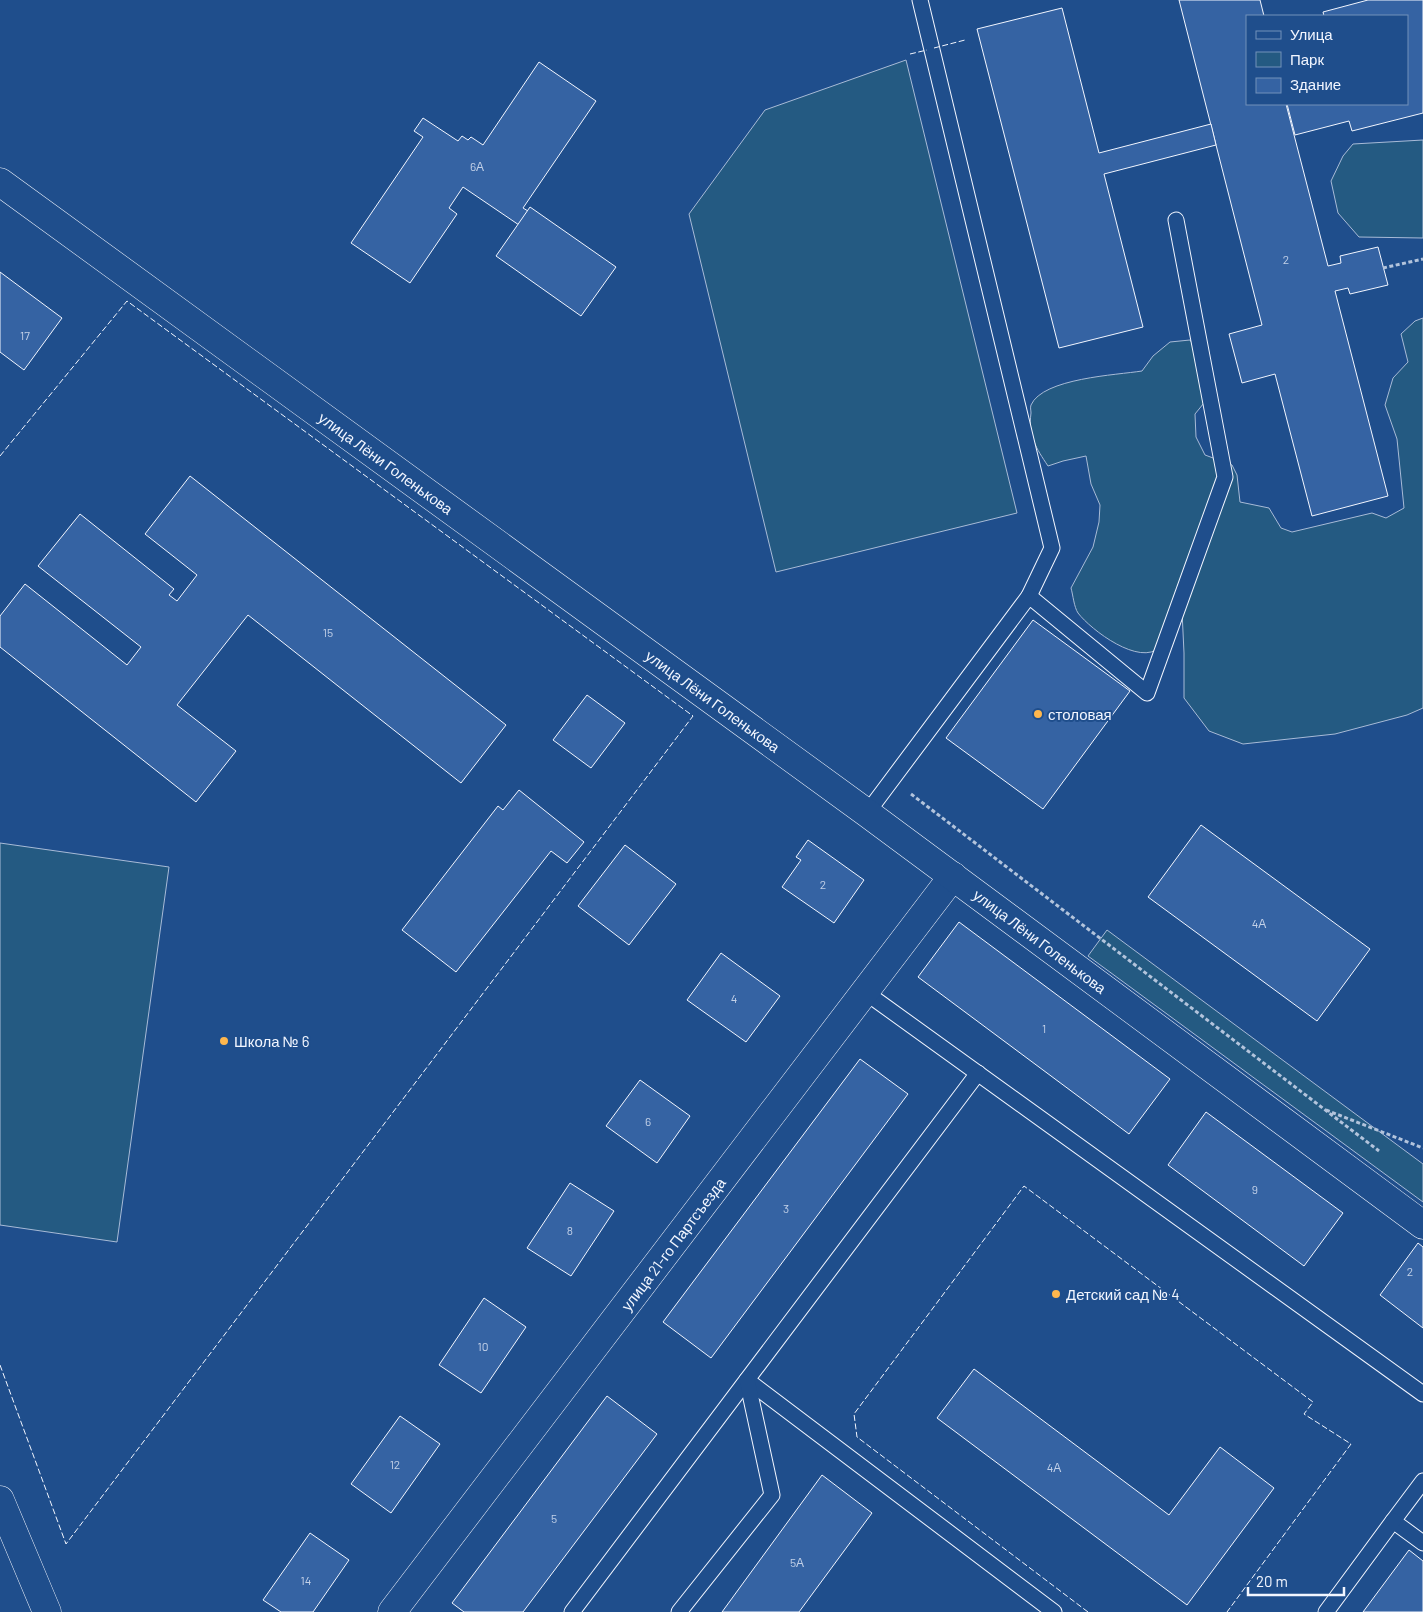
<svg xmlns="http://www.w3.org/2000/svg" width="1423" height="1612" font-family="Barlow,sans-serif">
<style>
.green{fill:#245a82;stroke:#a8bbd7}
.building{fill:#3563a3;stroke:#f2f6ff}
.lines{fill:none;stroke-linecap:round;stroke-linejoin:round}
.lane-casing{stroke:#f2f6ff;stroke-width:17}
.street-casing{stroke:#f2f6ff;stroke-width:29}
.secondary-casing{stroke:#f2f6ff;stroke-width:29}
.path{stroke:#b3c4dc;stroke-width:3;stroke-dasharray:4 2.5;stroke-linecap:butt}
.lane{stroke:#1f4e8c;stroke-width:15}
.street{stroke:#1f4e8c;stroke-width:28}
.secondary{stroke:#1f4e8c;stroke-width:28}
.fence{stroke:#f2f6ff;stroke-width:1;stroke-dasharray:6 2.5;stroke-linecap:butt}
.poi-dot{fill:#ffb74d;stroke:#1f4e8c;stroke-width:2}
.labels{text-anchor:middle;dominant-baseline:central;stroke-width:4;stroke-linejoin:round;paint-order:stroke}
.number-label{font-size:12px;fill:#c3d1e8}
.street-label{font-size:15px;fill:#f2f6ff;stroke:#1f4e8c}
.poi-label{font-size:15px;fill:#f2f6ff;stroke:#1f4e8c;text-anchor:start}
</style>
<rect width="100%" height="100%" fill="#1f4e8c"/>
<g class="green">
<polygon points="906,60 1017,513 776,572 689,214 765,110"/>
<polygon points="1423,140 1423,238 1359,237 1338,213 1331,181 1343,156 1353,144"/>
<path d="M1423,318V708L1407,715L1335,734L1243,744L1209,731L1184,698V653L1182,611C1176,619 1166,641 1160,647C1140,667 1091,630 1078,613C1074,607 1073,595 1071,588L1093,547L1099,522L1100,505L1091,484L1086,456L1063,461L1048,466C1036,448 1028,436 1031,413C1031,410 1030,408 1031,405C1043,378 1117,375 1142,371L1153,356L1170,342L1190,340L1203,359L1208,398L1195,414L1196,437L1205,455L1232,465L1237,475L1240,502L1269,508L1281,528L1292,532L1372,513L1386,518L1404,508L1397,439L1385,405L1393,378L1408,362L1401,334L1415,321Z"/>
<polygon points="0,843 169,867 117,1242 0,1225"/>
<polygon points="1107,930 1423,1164 1423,1202 1088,956"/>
</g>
<g class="building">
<polygon points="1179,0 1260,0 1264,16 1247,16 1247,104 1286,104 1328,266 1341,263 1340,256 1378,247 1388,285 1350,294 1348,288 1335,291 1388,496 1312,516 1275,374 1242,383 1229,334 1262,325"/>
<polygon points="1368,0 1423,0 1423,113 1352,131 1349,121 1295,135 1287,104 1407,104 1407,16 1324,16 1323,12"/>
<polygon points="1062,8 1099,153 1211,124 1216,145 1104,174 1143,327 1059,348 977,29"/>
<polygon points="539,62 596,101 523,208 528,211 519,225 463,187 449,208 457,214 410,283 351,243 423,137 414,131 423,118 458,141 462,136 468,140 471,137 483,145"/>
<polygon points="530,207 616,267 581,316 496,256"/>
<polygon points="0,272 62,318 24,370 0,352"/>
<polygon points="190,476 506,725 461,783 248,615 177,705 236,751 196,802 0,647 0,616 25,584 127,665 141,647 38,566 80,514 174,589 169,595 177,601 197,575 145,534"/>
<polygon points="1033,620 1130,691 1043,809 946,738"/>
<polygon points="587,695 625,723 591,768 553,740"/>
<polygon points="519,790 584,842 567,863 551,851 456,972 402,930 498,806 503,810"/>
<polygon points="1201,825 1370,949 1317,1021 1148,897"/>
<polygon points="808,840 864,880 834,923 782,887 801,860 796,857"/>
<polygon points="625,845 676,884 629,945 578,906"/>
<polygon points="959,922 1170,1079 1129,1134 918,977"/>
<polygon points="721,953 780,996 746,1042 687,1000"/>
<polygon points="860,1059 908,1094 711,1358 663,1322"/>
<polygon points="640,1080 690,1116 657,1163 606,1126"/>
<polygon points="1206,1112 1343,1213 1304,1266 1168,1165"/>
<polygon points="570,1183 614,1211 571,1276 527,1248"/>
<polygon points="1418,1243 1423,1247 1423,1328 1380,1295"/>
<polygon points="484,1298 526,1327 481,1393 439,1365"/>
<polygon points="974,1369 1169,1515 1220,1447 1274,1488 1187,1605 937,1418"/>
<polygon points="607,1396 657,1434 523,1612 464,1612 452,1603"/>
<polygon points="400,1416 440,1444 391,1513 351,1484"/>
<polygon points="822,1475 872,1513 799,1612 722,1612"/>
<polygon points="310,1533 349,1560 313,1612 281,1612 263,1600"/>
<polygon points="1409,1550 1423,1561 1423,1612 1363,1612"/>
</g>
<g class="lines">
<defs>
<g id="lane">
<polyline points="920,0 1052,548 1029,596"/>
<polyline points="867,813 1029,596 1147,693 1225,477 1176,220"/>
<polyline points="865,992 1423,1394"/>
<polyline points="747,1380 1054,1612"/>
<polyline points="1423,1481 1393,1521 1423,1543"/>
<polyline points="572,1612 978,1073"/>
<polyline points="679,1612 772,1495 747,1380"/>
<polyline points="1326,1612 1393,1521"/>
</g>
<g id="street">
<polyline points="0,1500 47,1612"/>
<polyline points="392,1612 953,876"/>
</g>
<polyline id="secondary" points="0,182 867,813 1423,1225"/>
</defs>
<use href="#lane" class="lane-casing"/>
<use href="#street" class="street-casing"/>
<use href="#secondary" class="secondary-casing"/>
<g class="path">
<polyline points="1383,268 1423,259"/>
<polyline points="911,794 1379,1151"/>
<polyline points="1326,1110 1423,1148"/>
</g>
<use href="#lane" class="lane"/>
<use href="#street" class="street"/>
<use href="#secondary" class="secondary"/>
<g class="fence">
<polyline points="934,48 965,40"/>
<polyline points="910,54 927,50"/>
<polyline points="0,456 127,301 693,716 66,1544"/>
<polyline points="0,1365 66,1544"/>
<polyline points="1088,1612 857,1437 854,1414 1024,1186 1313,1402 1304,1414 1351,1444 1227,1612"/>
</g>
</g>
<g class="poi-dot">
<circle cx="1038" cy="714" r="5"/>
<circle cx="224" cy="1041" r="5"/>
<circle cx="1056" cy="1294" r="5"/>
</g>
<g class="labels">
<g class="number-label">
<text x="477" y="166">6А</text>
<text x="1286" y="259">2</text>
<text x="25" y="335">17</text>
<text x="328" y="632">15</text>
<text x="823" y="884">2</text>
<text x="1259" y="923">4А</text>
<text x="734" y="998">4</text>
<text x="1044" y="1028">1</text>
<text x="648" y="1121">6</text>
<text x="1255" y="1189">9</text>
<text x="786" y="1208">3</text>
<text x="570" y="1230">8</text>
<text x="1410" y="1271">2</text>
<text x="483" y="1346">10</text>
<text x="395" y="1464">12</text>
<text x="1054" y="1467">4А</text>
<text x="554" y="1518">5</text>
<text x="797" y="1562">5А</text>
<text x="306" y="1580">14</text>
</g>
<g class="street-label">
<text transform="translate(386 463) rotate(36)">улица Лёни Голенькова</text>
<text transform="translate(713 701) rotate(36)">улица Лёни Голенькова</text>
<text transform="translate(1040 941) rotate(37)">улица Лёни Голенькова</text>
<text transform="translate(673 1244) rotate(-53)">улица 21-го Партсъезда</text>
</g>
<g class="poi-label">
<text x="1048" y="714">столовая</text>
<text x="234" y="1041">Школа № 6</text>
<text x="1066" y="1294">Детский сад № 4</text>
</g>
</g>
<rect x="1246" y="15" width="162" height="90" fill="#1f4e8c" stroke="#7391ba"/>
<rect x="1256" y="31" width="25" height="8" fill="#1f4e8c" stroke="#7391ba"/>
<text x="1290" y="40" font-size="15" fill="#f2f6ff">Улица</text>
<rect x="1256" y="52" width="25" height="15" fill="#245a82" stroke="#7391ba"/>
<text x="1290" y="65" font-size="15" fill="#f2f6ff">Парк</text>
<rect x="1256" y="78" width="25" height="15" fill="#3563a3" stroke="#7391ba"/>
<text x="1290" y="90" font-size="15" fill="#f2f6ff">Здание</text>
<path d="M1248 1587v8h96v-8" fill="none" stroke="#f2f6ff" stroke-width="2.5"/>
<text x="1256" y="1587" font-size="15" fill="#f2f6ff" stroke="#1f4e8c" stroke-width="4" paint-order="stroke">20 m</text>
</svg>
